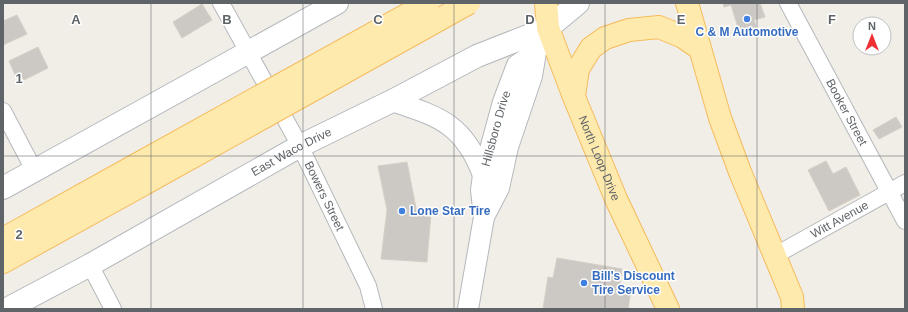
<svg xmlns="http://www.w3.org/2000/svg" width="908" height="312" font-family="Helvetica,sans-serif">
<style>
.building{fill:#ccc9c4;stroke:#d6cfc5}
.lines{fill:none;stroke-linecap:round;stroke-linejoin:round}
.minor-casing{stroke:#b5b8bc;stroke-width:18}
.tertiary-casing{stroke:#b5b8bc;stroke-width:22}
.secondary-casing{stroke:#b3b8bc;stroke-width:24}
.primary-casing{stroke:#f5bb5c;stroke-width:24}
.minor{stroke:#fff;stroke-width:16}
.tertiary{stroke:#fff;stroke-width:20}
.secondary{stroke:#fff;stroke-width:22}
.primary{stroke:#ffeaae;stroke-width:22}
.primary-bridge-casing{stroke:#f5bb5c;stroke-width:24;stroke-linecap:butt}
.primary-bridge{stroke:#ffeaae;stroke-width:22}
.grid{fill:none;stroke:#5f6468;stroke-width:1;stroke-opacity:0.55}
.shop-dot{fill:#3f7fe0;stroke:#fff;stroke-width:1.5}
.labels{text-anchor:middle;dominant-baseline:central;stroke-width:3;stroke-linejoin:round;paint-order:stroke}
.shop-label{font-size:12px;font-weight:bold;fill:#366cbe;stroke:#fff;text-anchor:start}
.street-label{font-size:12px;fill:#5f6468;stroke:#fff}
.grid-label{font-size:13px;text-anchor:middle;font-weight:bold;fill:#5f6468;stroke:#fff;stroke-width:3;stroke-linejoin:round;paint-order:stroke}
</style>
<rect width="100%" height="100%" fill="#f1eee7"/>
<g class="building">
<polygon points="723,3 760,3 765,17 754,20 757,29 740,34 731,5 724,7"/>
<polygon points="202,4 212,20 182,38 173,22"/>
<polygon points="17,15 27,34 3,45 3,21"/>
<polygon points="38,47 48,68 24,80 22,77 17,79 9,61"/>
<polygon points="896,117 902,127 879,139 873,130"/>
<polygon points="826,161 833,174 846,167 860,195 829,211 808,170"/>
<polygon points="407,162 417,213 431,214 427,262 381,259 387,210 378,166"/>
<polygon points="557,258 622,269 619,288 631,290 628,309 543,309 548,277 553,278"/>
</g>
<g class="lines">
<defs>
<g id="minor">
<path id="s1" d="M221,3L300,146L368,286L374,309"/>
<path id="s2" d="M788,3L905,221"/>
<polyline points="3,111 34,170"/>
<path id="s3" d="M774,256L905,183"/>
<polyline points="90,265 113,309"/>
</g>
<g id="tertiary">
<path d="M392,101C440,117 464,124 483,175"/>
<polyline points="484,217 499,188 508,147 532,76 536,52 539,46"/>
<path id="s4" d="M468,309L484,217L481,190L483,175L503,102L517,65L536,52"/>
</g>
<g id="secondary">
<polyline points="3,188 337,3"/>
<path id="s5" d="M7,309L90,265L300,146L392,101L477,56L548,28L578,3"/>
</g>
<g id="primary">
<path id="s6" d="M546,3L548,28L574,97L616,199L668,309"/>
<polyline points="687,3 720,118 740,172 792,297 793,309"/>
<polyline points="574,96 578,69 591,48 605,38 629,30 659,27 683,37 699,48"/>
<polyline points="3,239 134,166"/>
<polyline points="3,262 144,184"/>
</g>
</defs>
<use href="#minor" class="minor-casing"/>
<use href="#tertiary" class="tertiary-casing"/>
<use href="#secondary" class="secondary-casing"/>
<use href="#primary" class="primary-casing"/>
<use href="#minor" class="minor"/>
<use href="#tertiary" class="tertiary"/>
<use href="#secondary" class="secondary"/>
<use href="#primary" class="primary"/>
<defs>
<g id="primary-bridge">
<polyline points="134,166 428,3"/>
<polyline points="144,184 469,3"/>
</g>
</defs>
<use href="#primary-bridge" class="primary-bridge-casing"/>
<use href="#primary-bridge" class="primary-bridge"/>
</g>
<path class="grid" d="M151,3V309M303,3V309M454,3V309M605,3V309M757,3V309M3,156H905"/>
<g class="shop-dot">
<circle cx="747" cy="19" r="4"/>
<circle cx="402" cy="211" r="4"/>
<circle cx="584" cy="283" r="4"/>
</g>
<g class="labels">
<g class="shop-label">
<text x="747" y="32" text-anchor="middle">C &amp; M Automotive</text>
<text x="410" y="211">Lone Star Tire</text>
<text x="592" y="276">Bill's Discount<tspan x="592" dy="14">Tire Service</tspan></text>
</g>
<g class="street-label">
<text stroke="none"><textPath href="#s2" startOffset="124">Booker Street</textPath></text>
<text stroke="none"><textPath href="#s4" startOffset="184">Hillsboro Drive</textPath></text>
<text stroke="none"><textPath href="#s5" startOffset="325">East Waco Drive</textPath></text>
<text stroke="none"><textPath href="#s6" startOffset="165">North Loop Drive</textPath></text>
<text stroke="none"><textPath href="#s1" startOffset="219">Bowers Street</textPath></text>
<text stroke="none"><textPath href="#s3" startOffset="75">Witt Avenue</textPath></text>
</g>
</g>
<g class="grid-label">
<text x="76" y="24">A</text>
<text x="227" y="24">B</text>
<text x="378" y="24">C</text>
<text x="530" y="24">D</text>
<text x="681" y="24">E</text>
<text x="832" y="24">F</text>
<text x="19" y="83">1</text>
<text x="19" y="239">2</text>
</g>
<rect width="908" height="312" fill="none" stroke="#5f6468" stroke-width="8"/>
<g transform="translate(872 36)"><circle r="19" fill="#ffffff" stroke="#bfc1c3"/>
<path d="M0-3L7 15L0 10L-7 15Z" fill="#ee3035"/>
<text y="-6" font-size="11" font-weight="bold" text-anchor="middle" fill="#5f6468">N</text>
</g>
</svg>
